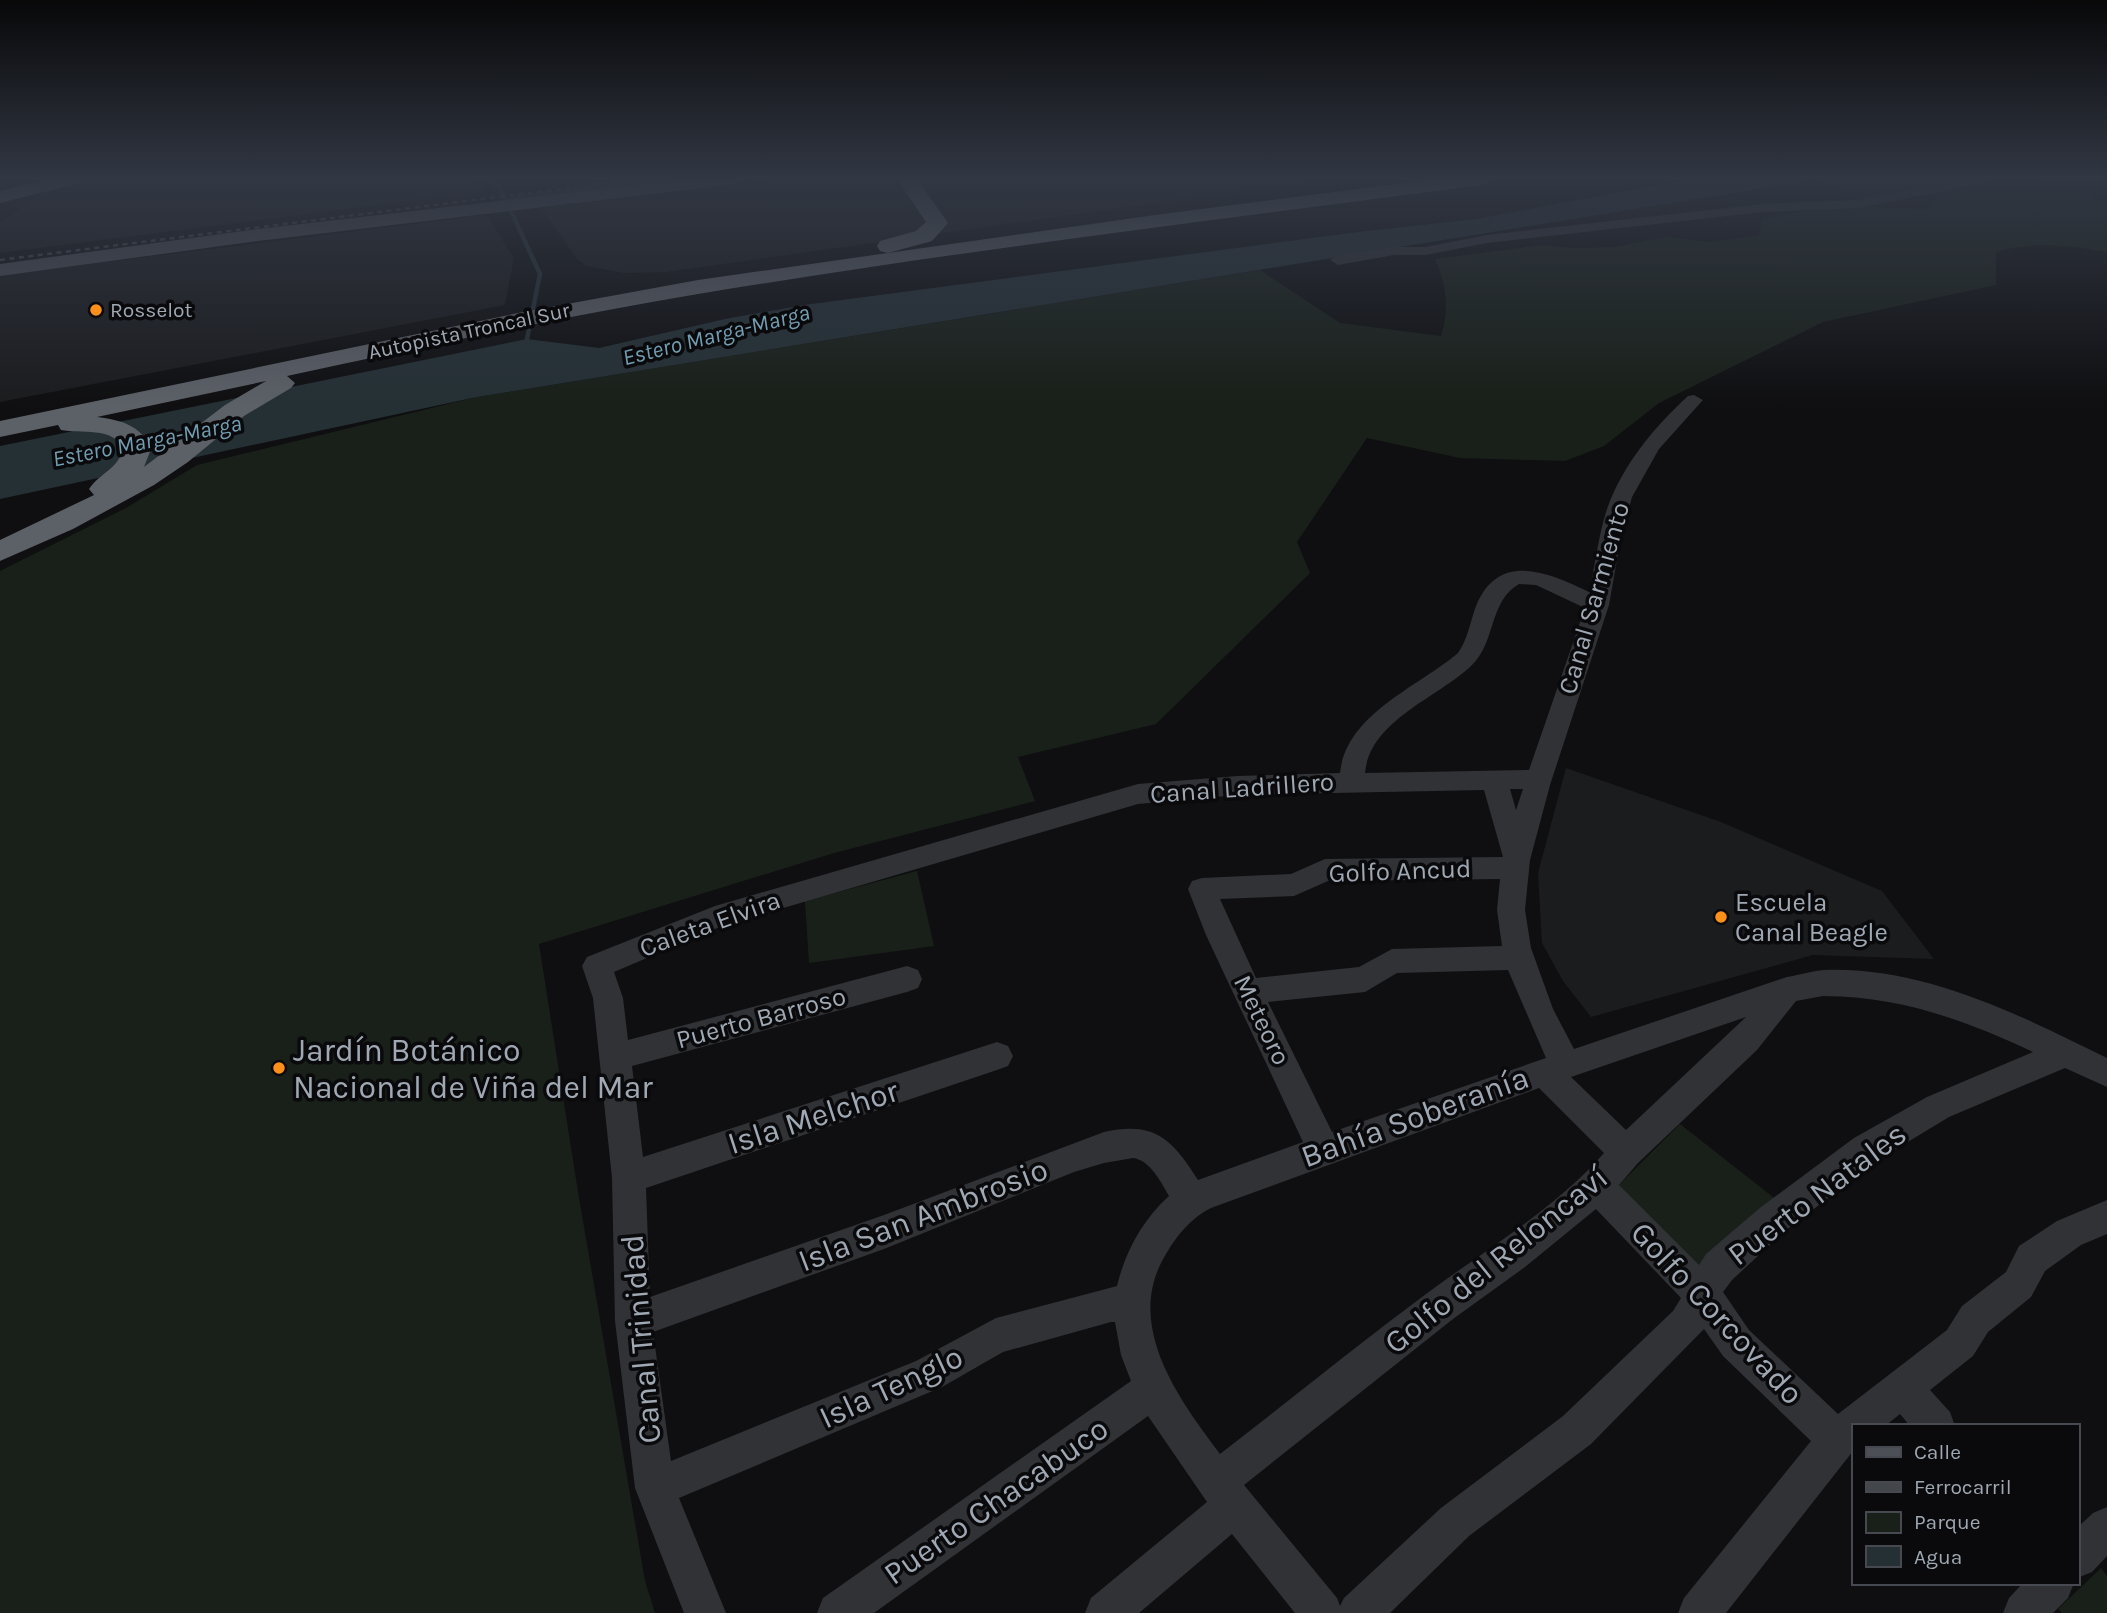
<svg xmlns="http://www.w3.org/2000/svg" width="2107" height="1613" font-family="Karla,sans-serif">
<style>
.built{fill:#1b1c1e}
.green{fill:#192019}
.water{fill:#253035}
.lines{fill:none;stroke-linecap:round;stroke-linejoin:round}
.stream{stroke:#253035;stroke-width:4.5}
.minor{fill:#303236;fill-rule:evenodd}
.major{fill:#4c4f55;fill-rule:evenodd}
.highway{fill:#5c6067;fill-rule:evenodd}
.rail{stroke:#43464b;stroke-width:2.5;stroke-dasharray:5 4.5;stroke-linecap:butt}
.poi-dot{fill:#fd901b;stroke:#0a0a0c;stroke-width:2.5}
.labels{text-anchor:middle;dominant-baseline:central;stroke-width:7;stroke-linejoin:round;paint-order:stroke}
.far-poi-label{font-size:21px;fill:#9fa8b3;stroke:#0a0a0c;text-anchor:start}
.far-street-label{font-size:21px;fill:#9fa8b3;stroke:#0a0a0c}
.far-water-label{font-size:23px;font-style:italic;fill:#739db1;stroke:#0a0a0c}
.street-label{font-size:26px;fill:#9fa8b3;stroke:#0a0a0c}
.poi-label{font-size:26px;fill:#9fa8b3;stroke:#0a0a0c;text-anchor:start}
.near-poi-label{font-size:32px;fill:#9fa8b3;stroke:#0a0a0c;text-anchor:start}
.near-street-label{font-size:32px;fill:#9fa8b3;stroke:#0a0a0c}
</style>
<rect width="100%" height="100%" fill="#0f0f11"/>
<g class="built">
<polygon points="91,179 473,179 485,186 487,191 0,253 0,222 45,191"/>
<polygon points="783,179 1309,179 1312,181 666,272 624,273 587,266 577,259 541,208"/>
<polygon points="1827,179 2001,179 1861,201 1814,182"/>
<polygon points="487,215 514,258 505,305 0,402 0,275"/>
<polygon points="1566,768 1721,822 1882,891 1934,959 1813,955 1591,1017 1563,981 1542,943 1538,873"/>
</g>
<g class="green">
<path d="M2045,179H2107V186H2091L2095,202L2107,204V252C2069,245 2033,241 1996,252V285L1823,322L1659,403L1604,446L1565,461L1460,458L1367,438L1297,542L1310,573L1156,724L1018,757L1035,801L834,853L539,944L578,1192L645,1581L655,1613H0V571L126,508L197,465L477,397L1260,270L1340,323L1441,336C1450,309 1446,284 1435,259L1541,245L1576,248L1614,247L1667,237L1709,242L1759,236L1762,219L1802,211L1858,206L1929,210L1939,194L1991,184L2030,187Z"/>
<polygon points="917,871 934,946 809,963 805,901"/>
<polygon points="1680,1124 1782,1204 1704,1272 1617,1187"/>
<polygon points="2101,1568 2107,1576 2107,1613 2062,1613 2058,1609"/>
</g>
<polygon class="water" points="1692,179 1819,179 477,397 0,499 0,446 527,339 599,348 725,319 804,305 1358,232 1476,219"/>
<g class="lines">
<polyline class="stream" points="484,179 500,187 540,274 527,339 530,347"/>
<g class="minor">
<polygon points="645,179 685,179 678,183 520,203 486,212 479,208 481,205 519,195"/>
<polygon points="1963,179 1991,179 1984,183 1858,208 1763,212 1487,243 1425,255 1394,255 1338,265 1330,260 1338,255 1394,247 1425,247 1487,235 1763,204 1858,200"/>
<path d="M1694,395L1703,400L1659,449L1632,497L1621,537L1609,605L1550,785L1530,860L1525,910L1531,948L1553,1009L1574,1049L1787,977C1799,975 1811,971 1824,970C1923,966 2020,1015 2107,1058V1087L2065,1068L1949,1117L1878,1160L1785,1231L1732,1280L1723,1292L1749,1330L1838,1414L1947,1330L1962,1306L2006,1272L2019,1246L2057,1221L2107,1200V1234L2081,1245L2045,1271L2031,1297L1988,1332L1973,1356L1930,1390L1950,1412L1955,1426H1910L1900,1414L1885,1426H1853V1451L1726,1613H1678L1684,1598L1811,1441L1723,1356L1704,1329L1591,1444L1469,1536L1390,1613H1295L1232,1534L1139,1613H1085L1091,1598L1207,1502L1148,1416L874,1613H817L823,1598L1131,1381L1121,1355L1115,1322H1111L1003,1352L942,1387L679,1498L726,1613H684L635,1488L615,1321L612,1178L593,998L582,966L587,957L715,906L1138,784L1238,776L1340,773C1346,714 1418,687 1458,653C1468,639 1470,622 1476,606C1499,550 1549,573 1589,592C1595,566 1598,538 1606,512C1621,467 1653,428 1688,396ZM1519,584L1536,585L1585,608L1529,770L1365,773C1370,720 1438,698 1472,665C1496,642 1489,601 1519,584ZM1510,789H1523L1516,810ZM1484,790L1503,857L1325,859L1291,874L1202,878L1192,881L1188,889L1206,935L1303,1142L1198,1180C1172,1139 1155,1121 1104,1132L884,1215L650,1297L646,1188L997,1070L1008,1066L1013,1056L1008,1046L997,1042L643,1157L632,1066L907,992L918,988L922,979L918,970L907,966L628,1040L623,998L614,972L722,926L1138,804L1238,795ZM1500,879L1497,910L1502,946L1392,949L1359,967L1256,978L1220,899L1294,896L1328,881ZM1508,970L1546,1058L1332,1132L1268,1002L1365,992L1397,973ZM1823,996C1899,996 1965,1020 2033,1052L1927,1097L1854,1138L1761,1207L1706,1254L1699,1265L1619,1185L1638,1163L1757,1050L1796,1001ZM1746,1017L1626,1130L1571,1077ZM1539,1088L1604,1153C1554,1210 1486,1249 1426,1294C1356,1346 1289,1401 1220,1454C1178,1398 1123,1324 1166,1254C1177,1235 1191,1218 1211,1208ZM1133,1158C1150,1160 1161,1182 1169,1196C1143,1219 1125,1252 1117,1286L996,1318L916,1361L671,1461L653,1332L884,1249L1074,1172L1104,1163ZM1596,1209L1681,1298L1673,1311L1563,1416L1441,1508L1344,1598L1340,1606L1337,1598L1244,1485L1453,1319L1525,1267Z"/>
<polygon points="2107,1507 2107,1556 2092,1572 2077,1578 2077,1528 2093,1513"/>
<polygon points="2023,1583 2074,1583 2068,1598 2053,1613 2003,1613 2009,1598"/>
</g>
<polygon class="major" points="690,179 744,179 735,184 258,241 0,276 0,264 258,229"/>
<g class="highway">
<polygon points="48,179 83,179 80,183 0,203 0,191"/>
<polygon points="897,179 917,179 948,223 932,241 888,253 880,251 877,246 880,241 916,231 926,222"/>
<path d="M1435,179H1492L1489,183L1482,185C1221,219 958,251 698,294C560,317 423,347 287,376L295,383L291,388L244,416L188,462L154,485L73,529L0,561V540L94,495L89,489C100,473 118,469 123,449C114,426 80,434 61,430L58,425L0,437V421L518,313L698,280L1155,215ZM266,381L225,405L144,467L151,449C141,425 121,420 97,417Z"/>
</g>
<polyline class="rail" points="0,260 640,179"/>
</g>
<linearGradient id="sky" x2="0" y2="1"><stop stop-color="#080809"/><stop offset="0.44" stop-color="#313743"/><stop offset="1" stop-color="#313743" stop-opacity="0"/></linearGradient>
<rect width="2107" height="405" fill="url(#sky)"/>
<g class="poi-dot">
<circle cx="96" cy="310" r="7"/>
<circle cx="1721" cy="917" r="7"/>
<circle cx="279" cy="1068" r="7"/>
</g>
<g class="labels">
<g class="far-poi-label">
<text x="110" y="310">Rosselot</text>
</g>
<g class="far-street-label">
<text transform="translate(469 331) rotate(-12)">Autopista Troncal Sur</text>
</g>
<g class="far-water-label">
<text transform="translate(716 335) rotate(-14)">Estero Marga-Marga</text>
<text transform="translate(147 441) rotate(-11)">Estero Marga-Marga</text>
</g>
<g class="street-label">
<text transform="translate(1594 598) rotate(-74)">Canal Sarmiento</text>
<text transform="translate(1242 788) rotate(-4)">Canal Ladrillero</text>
<text transform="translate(1400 871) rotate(-2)">Golfo Ancud</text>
<text transform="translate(710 924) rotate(-20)">Caleta Elvira</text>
<text transform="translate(761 1018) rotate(-15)">Puerto Barroso</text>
<text transform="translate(1262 1020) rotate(64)">Meteoro</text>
</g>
<g class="poi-label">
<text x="1735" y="902">Escuela<tspan x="1735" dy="30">Canal Beagle</tspan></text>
</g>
<g class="near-poi-label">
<text x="293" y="1050">Jardín Botánico<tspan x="293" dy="37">Nacional de Viña del Mar</tspan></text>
</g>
<g class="near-street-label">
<text transform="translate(813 1117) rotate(-18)">Isla Melchor</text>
<text transform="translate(1415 1117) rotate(-20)">Bahía Soberanía</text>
<text transform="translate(1817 1194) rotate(-37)">Puerto Natales</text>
<text transform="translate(923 1215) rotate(-21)">Isla San Ambrosio</text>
<text transform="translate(1496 1260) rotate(-39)">Golfo del Reloncaví</text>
<text transform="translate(1717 1313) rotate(47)">Golfo Corcovado</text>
<text transform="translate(641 1339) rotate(-95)">Canal Trinidad</text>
<text transform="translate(891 1387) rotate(-25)">Isla Tenglo</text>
<text transform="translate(996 1501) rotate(-35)">Puerto Chacabuco</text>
</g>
</g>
<rect x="1852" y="1424" width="228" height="161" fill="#0a0a0c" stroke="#46494f" stroke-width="2"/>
<rect x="1866" y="1447" width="35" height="10" fill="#4c4f55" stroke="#46494f" stroke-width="2"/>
<text x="1914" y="1459" font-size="21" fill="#9fa8b3">Calle</text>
<rect x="1866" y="1482" width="35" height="10" fill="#43464b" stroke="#46494f" stroke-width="2"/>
<text x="1914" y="1494" font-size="21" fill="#9fa8b3">Ferrocarril</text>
<rect x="1866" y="1512" width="35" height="21" fill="#192019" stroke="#46494f" stroke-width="2"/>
<text x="1914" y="1529" font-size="21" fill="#9fa8b3">Parque</text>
<rect x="1866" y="1546" width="35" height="21" fill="#253035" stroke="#46494f" stroke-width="2"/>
<text x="1914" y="1564" font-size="21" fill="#9fa8b3">Agua</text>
</svg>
